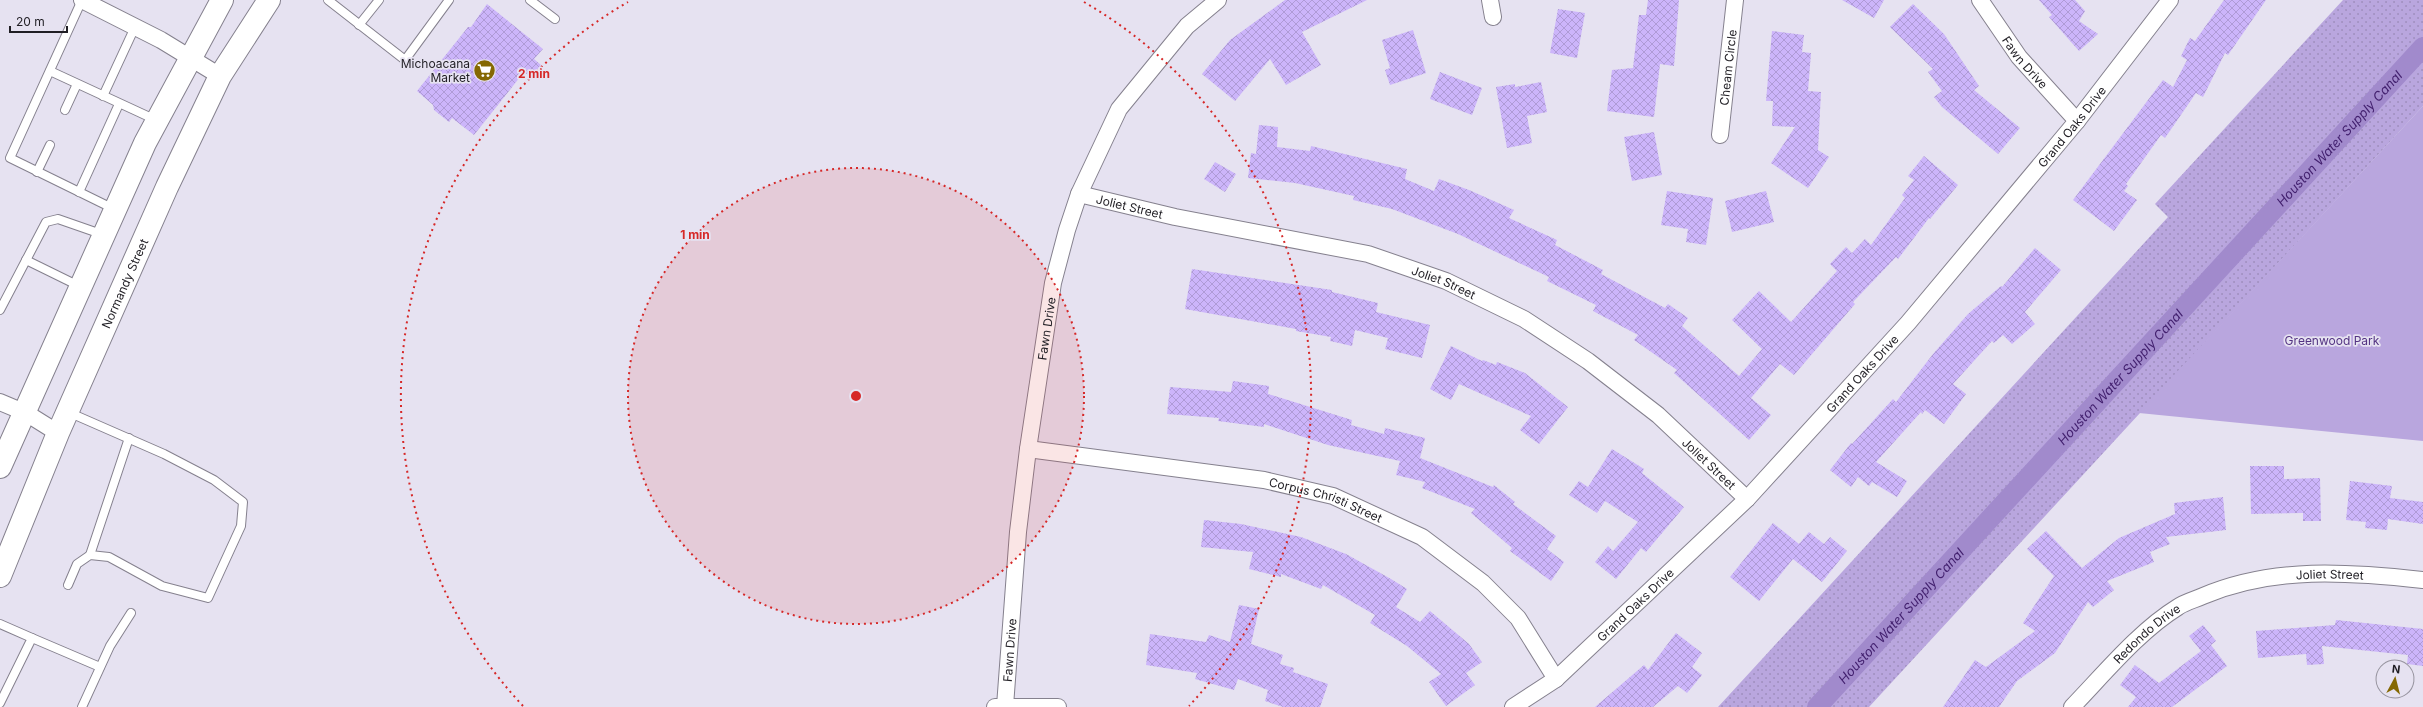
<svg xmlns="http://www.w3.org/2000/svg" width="2423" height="707" font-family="Inter,sans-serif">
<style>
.grass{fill:url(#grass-dots)}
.park{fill:#b9a6de}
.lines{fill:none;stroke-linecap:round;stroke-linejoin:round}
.canal{stroke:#a18acc;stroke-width:20}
.building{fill:url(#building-cross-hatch)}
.lane-casing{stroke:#85818e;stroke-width:10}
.street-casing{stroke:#85818e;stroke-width:18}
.secondary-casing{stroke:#85818e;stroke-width:24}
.lane{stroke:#fff;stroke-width:8}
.street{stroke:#fff;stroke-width:16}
.secondary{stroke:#fff;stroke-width:22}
.ring{fill:none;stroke:#d62828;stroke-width:2;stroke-dasharray:2 4}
.labels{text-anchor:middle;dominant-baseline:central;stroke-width:3.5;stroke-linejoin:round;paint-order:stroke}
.street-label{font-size:12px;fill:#201e24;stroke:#e6e2f1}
.poi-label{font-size:12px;fill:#201e24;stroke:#e6e2f1;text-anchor:end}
.park-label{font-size:12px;fill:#533382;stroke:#e6e2f1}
.water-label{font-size:13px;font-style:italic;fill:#43216f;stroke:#e6e2f1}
.centre{fill:#d62828;stroke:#e6e2f1;stroke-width:2}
.ring-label{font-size:12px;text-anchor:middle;font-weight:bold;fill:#d62828;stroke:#e6e2f1;stroke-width:3.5;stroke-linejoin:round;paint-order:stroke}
</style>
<defs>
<pattern id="grass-dots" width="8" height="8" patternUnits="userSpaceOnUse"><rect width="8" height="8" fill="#b9a6de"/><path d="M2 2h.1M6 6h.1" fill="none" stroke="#9f8ebe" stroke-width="1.8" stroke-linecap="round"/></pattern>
<pattern id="building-cross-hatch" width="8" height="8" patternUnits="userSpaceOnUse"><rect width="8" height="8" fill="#ccb5fa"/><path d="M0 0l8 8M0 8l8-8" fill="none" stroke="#af9bd6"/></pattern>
</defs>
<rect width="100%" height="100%" fill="#e6e2f1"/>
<polygon class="grass" points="2343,0 2423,0 2423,106 1869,707 1718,707 2168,217 2155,204"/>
<polygon class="park" points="2423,106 2423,441 2139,413"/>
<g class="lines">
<path class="canal" id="s1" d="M1817,707L2423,47"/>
</g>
<g class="building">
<polygon points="1285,0 1367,0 1302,32 1321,65 1286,85 1270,59 1235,101 1202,74 1230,40"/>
<polygon points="1648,0 1679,0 1674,66 1660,64 1654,117 1607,111 1612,70 1633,68 1639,15 1646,15"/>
<polygon points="1842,0 1884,0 1874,18"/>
<polygon points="2039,0 2075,0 2085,11 2079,21 2098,34 2079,51 2049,17 2052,15"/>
<polygon points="2224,0 2266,0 2228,55 2225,53 2203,97 2196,93 2165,138 2161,135 2126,184 2128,186 2124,191 2137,200 2114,231 2073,200 2163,80 2173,87 2187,60 2181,56 2190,38 2195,41"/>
<polygon points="487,4 543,49 534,59 541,65 531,77 524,72 474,135 452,118 449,122 434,110 433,105 417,91 468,27 471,27"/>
<polygon points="1913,4 1944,34 1979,86 1974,90 2020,128 1998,154 1942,107 1934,97 1942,91 1928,72 1933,69 1890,27"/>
<polygon points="1558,9 1585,13 1577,58 1550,53"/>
<polygon points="1413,30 1426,73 1390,85 1385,70 1390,68 1382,40"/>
<polygon points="1772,31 1804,35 1802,52 1811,53 1808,91 1821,92 1818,150 1829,157 1808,188 1771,163 1795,127 1772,126 1773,101 1766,101"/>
<polygon points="1440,72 1482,88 1472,115 1430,99"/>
<polygon points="1541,82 1547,112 1527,116 1532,143 1507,148 1496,87 1515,84 1515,87"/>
<polygon points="1259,125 1278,127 1277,147 1310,151 1311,146 1407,169 1405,179 1434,191 1439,179 1469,190 1514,210 1509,218 1557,240 1555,245 1603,270 1601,274 1665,308 1668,304 1688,318 1682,326 1739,376 1762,349 1732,320 1759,291 1791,322 1837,271 1830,264 1846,247 1852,253 1865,239 1871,245 1905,198 1902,195 1914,180 1908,176 1924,156 1958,185 1930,219 1929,218 1898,259 1896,257 1853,302 1855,304 1794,375 1780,364 1751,398 1771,415 1749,440 1674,373 1677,370 1634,340 1638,335 1593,311 1596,305 1547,281 1549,277 1458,234 1392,209 1353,200 1354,196 1295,183 1248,178 1251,153 1256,154"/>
<polygon points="1654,132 1662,175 1632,181 1624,137"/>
<polygon points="1215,162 1236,174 1225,192 1204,179"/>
<polygon points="1667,191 1713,198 1706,245 1686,242 1688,229 1661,225"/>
<polygon points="1766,191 1774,222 1732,232 1725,201"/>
<polygon points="2035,248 2061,270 2025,312 2035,324 2012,344 2003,335 1994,343 1992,341 1953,384 1966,394 1944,424 1925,410 1922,414 1921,412 1876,462 1907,481 1897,497 1872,482 1869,486 1858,477 1851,487 1830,470 1851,443 1852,444 1893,399 1896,402 1933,354 1968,314 2001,286 2002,287"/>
<polygon points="1192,269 1332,290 1332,292 1378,303 1376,312 1430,325 1422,358 1385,349 1388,338 1355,330 1352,346 1330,341 1331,337 1296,331 1296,329 1185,309"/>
<polygon points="1451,346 1482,361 1483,360 1496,365 1497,362 1525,373 1568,407 1539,444 1520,430 1531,416 1459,384 1451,400 1430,389"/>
<polygon points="1233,381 1269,386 1268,394 1352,420 1351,425 1384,434 1385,428 1425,438 1420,458 1493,487 1494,485 1515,502 1513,504 1556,536 1547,549 1564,562 1551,581 1510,551 1512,548 1471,513 1475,509 1422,488 1425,482 1396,475 1400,461 1328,445 1264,424 1264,427 1218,421 1219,418 1167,414 1170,387 1231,392"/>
<polygon points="1612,449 1644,469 1642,473 1684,507 1646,552 1641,548 1616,579 1595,562 1608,546 1613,551 1638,522 1605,501 1597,513 1569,495 1579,481 1588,487"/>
<polygon points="2250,466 2284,466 2284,479 2320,478 2321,521 2303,521 2303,513 2251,514"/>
<polygon points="2350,481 2392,486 2390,498 2423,502 2423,524 2388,519 2387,530 2365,528 2366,522 2346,520"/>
<polygon points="2223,497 2226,530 2166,537 2170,544 2150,552 2154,562 2107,581 2114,590 2093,607 2088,602 2055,653 2017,681 1999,707 1943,707 1975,660 1986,667 2035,631 2023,623 2054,576 2027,549 2046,531 2082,568 2119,538 2175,514 2174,503"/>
<polygon points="1204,520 1241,524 1301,537 1346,554 1391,579 1407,589 1396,607 1420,622 1430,611 1469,644 1482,662 1466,673 1475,685 1446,706 1429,682 1441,674 1407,646 1370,623 1375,615 1323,585 1321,589 1281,574 1281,577 1249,569 1253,552 1201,547"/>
<polygon points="1773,523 1799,544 1809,532 1824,544 1830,537 1847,551 1822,582 1793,559 1759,601 1730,577"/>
<polygon points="1239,605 1259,609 1251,644 1283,655 1280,664 1294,668 1293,672 1328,684 1320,707 1283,707 1265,701 1268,690 1238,679 1234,690 1195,679 1197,673 1146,665 1150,634 1206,642 1209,635 1230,642"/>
<polygon points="2336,620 2423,629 2423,666 2407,664 2408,655 2322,646 2324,664 2307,665 2306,654 2258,658 2256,631 2335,625"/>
<polygon points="2203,625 2216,641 2211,645 2227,666 2172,707 2128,707 2136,697 2120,685 2135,665 2159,683 2201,651 2189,636"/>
<polygon points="1676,633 1702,653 1692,667 1702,675 1687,693 1678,686 1653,707 1595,707 1644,665 1648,670"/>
</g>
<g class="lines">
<defs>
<g id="lane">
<polyline points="82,0 10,158 114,209"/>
<polyline points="328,0 405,60 449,0"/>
<polyline points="530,0 555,19"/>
<polyline points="359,25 379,0"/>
<polyline points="50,71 156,120"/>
<polyline points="103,96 135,27"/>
<polyline points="65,110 77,84"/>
<polyline points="37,172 50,145"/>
<polyline points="79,192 119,104"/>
<polyline points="26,260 79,286"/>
<polyline points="0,310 46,222 58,219 104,235"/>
<polyline points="90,555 129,438"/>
<polyline points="68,585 77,564 90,555 109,557 162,586 208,598 241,526 243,502 214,480 164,454 68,412"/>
<polyline points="0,624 32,638 0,703"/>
<polyline points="32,638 100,667"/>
<polyline points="82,707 110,646 131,613"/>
</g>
<g id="street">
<polyline points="82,0 161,40 220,76"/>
<polyline points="1490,0 1493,17"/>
<path id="s2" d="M1980,0L2019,57L2077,121"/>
<path id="s3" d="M1720,135L1735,0"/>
<path id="s4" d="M1079,194L1175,217L1368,254L1446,281L1524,319L1588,361L1658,415L1747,499"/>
<polyline points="0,402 26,413 58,433"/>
<path id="s5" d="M1028,449L1264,480L1333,496L1422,537L1483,583L1518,618L1556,679"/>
<path id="s6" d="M1005,706L1018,532L1028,449L1053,283L1067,230L1079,194L1119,109L1187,26L1218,0"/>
<polyline points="995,707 1058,707"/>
<path id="s7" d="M1513,707L1556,679L1747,499L1908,323L2077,121L2170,0"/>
<path id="s8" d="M2072,707C2104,674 2139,631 2178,607C2185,602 2194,600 2203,596C2273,566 2349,572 2423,580"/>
</g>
<g id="secondary">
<polyline points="0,467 145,143 222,0"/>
<path id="s9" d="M0,576L58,433L167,187L220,76L269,0"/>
</g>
</defs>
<use href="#lane" class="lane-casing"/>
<use href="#street" class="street-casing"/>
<use href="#secondary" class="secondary-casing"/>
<use href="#lane" class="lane"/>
<use href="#street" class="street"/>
<use href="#secondary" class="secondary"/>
</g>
<circle cx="856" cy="396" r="228" fill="#d62828" fill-opacity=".12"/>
<g class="ring">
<circle cx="856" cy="396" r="228"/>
<path d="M523 706A455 455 0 0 1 628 2M1084 2A455 455 0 0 1 1189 706"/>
</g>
<defs>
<symbol id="supermarket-disc" viewBox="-11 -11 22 22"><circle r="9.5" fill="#856802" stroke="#e6e2f1"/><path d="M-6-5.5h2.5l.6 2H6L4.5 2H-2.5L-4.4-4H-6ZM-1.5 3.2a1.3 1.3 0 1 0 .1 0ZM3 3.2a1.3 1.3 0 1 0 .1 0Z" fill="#fff"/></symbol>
</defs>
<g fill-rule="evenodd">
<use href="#supermarket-disc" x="472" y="58" width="25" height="25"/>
</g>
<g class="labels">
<g class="street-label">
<text stroke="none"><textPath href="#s2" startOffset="77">Fawn Drive</textPath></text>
<text stroke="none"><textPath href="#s3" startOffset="68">Cheam Circle</textPath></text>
<text stroke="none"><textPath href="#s7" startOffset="808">Grand Oaks Drive</textPath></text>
<text stroke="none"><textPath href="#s4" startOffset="52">Joliet Street</textPath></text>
<text stroke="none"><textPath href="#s9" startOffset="318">Normandy Street</textPath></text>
<text stroke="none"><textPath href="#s4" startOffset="376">Joliet Street</textPath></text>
<text stroke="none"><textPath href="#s6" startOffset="380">Fawn Drive</textPath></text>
<text stroke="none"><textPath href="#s7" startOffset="484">Grand Oaks Drive</textPath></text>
<text stroke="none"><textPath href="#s4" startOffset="700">Joliet Street</textPath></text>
<text stroke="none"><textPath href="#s5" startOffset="303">Corpus Christi Street</textPath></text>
<text stroke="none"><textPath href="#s8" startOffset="303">Joliet Street</textPath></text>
<text stroke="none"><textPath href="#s7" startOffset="160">Grand Oaks Drive</textPath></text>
<text stroke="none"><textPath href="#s8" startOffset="105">Redondo Drive</textPath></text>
<text stroke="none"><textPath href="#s6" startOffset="56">Fawn Drive</textPath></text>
</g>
<g class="poi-label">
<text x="470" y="63">Michoacana<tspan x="470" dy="14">Market</tspan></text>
</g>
<g class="park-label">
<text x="2332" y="340">Greenwood Park</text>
</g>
<g class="water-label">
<text stroke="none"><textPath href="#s1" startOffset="772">Houston Water Supply Canal</textPath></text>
<text stroke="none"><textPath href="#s1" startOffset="448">Houston Water Supply Canal</textPath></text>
<text stroke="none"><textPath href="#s1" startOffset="124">Houston Water Supply Canal</textPath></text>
</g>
</g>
<circle cx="856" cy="396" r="6" class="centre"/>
<g class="ring-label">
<text x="534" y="78">2 min</text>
<text x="695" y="239">1 min</text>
</g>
<g transform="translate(2395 679) rotate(7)"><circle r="19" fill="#e6e2f1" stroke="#97949f"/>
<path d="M0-3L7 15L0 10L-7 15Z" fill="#856802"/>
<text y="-6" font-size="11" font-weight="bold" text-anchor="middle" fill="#201e24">N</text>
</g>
<path d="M10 26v6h57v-6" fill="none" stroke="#201e24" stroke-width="2"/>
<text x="16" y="26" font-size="12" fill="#201e24" stroke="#e6e2f1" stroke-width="3" paint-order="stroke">20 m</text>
</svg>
